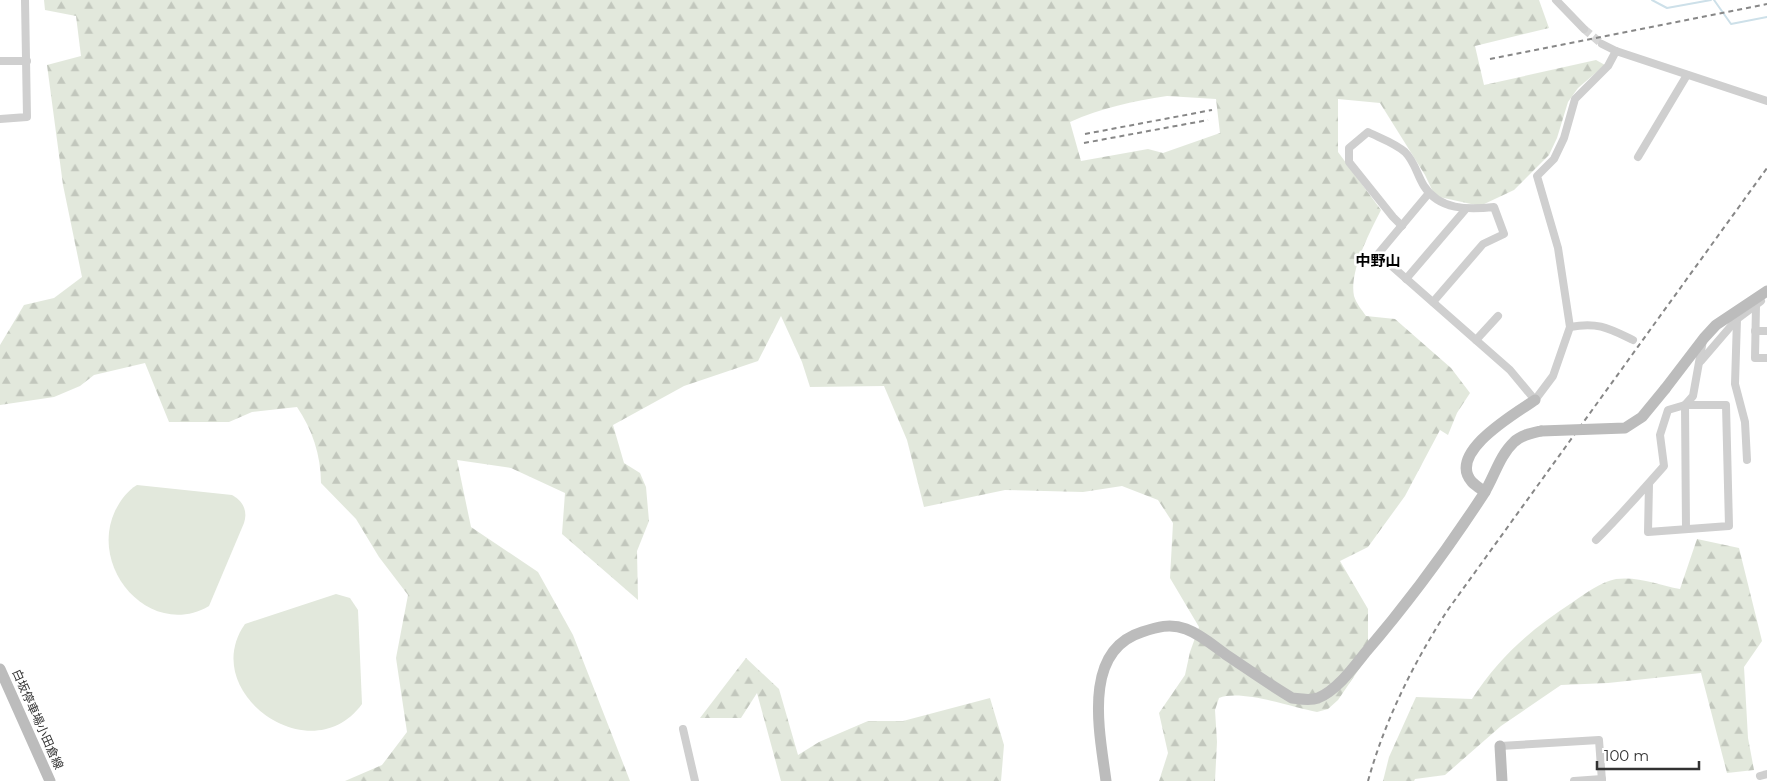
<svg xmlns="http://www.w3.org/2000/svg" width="1767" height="781" font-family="Montserrat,'Noto Sans JP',sans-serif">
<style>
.grass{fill:#e2e8dc}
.forest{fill:url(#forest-firs);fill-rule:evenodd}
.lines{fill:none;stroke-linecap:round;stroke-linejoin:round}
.stream{stroke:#cde0e9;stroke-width:2}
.street-tunnel{stroke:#d6d6d6;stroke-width:8;stroke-dasharray:8 4;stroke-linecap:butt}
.street{stroke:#cfcfcf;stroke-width:8}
.secondary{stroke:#bcbcbc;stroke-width:11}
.rail{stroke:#878787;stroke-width:2;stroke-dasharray:5 4;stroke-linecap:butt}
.secondary-bridge{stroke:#bcbcbc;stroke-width:11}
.labels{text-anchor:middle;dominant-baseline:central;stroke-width:5;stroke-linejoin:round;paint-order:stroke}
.street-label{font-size:12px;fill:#323232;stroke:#fff}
.quarter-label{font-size:15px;font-weight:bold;fill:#000;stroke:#fff}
</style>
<defs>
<pattern id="forest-firs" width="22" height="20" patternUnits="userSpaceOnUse" patternTransform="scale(1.25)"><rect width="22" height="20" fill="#e2e8dc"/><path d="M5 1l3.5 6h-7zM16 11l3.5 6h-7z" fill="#c2c7bd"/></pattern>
</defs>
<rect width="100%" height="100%" fill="#fff"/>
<g class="grass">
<path d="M137,485L232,495C243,501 248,511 244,523L209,606C151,640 88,569 115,511C120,501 127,491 137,485Z"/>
<path d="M336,594L350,598L358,610L362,704C311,774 197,692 245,624Z"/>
</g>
<g class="forest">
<path d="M44,0H1539L1549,28L1475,46L1484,85L1596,60L1605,65L1578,88L1568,102L1557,138L1549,155L1514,190L1480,206L1435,196L1425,175L1380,103L1338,99V152L1381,210C1370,232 1349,271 1354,296C1356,303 1362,310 1366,316L1395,319L1451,368L1470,393L1457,413L1448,435L1440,430L1405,496L1368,547L1340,561L1368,609V656L1338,700L1328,709L1317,712C1292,707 1241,689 1219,698L1215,710L1217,742L1215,781H1159L1168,753L1159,713L1185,675L1190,652L1199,627L1170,578L1173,523L1158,500L1122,486L1083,492L1005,490L924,507L907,440L884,386L810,387L802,362L781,316L758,361L684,386L613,425L624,463L640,473L646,487L649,521L637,551L638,600L562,534L565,493L511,468L457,460L471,527L538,572L573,635L630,781H345L382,765L407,732L396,658L408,595L379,557L356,519L321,483C321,455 312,429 297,407L252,412L229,422H169L145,363L94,375L80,386L54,397L0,405V345L24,305L54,298L82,277L63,185L47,65L81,56L76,16L45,10ZM1167,96L1216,99L1220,133L1163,153L1148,149L1081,161L1070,122C1101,108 1133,101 1167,96Z"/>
<path d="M1697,539L1739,548L1762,641L1744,667L1748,738L1754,770L1727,773L1701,673L1608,683L1561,685L1501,726L1445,775L1415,779L1414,781H1383L1389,757L1416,697L1472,699C1500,656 1530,630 1573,602C1586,593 1601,582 1616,579C1638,576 1659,585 1680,589Z"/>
<polygon points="746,658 779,689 798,755 819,742 868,721 903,721 990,698 1004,745 1001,781 781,781 757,693 741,718 700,718"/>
</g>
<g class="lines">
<g class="stream">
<polyline points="1652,0 1667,8 1711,0"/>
<polyline points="1714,0 1731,24 1767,17"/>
</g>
<polyline class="street-tunnel" points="1584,29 1602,44"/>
<g class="street">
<polyline points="1556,0 1584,29"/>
<polyline points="1602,44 1616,51"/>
<polyline points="0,61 27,61"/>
<polyline points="0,119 27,117 25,0"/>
<polyline points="1638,157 1687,75"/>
<polyline points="1429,193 1378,254 1510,370 1535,400 1553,376 1570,327 1558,248 1537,176 1554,159 1564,138 1575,99 1608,66 1616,51 1767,101"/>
<path d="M1402,226L1393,217L1349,162V148L1368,132C1380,138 1395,143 1405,152C1415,162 1417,175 1424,186C1439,210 1468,210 1494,207L1504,234L1483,244L1433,302"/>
<polyline points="1406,279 1465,210"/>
<polyline points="1756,305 1755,358 1767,358"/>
<polyline points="1737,319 1735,384 1745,422 1747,460"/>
<path d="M1570,327C1598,322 1608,328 1633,340"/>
<polyline points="1755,331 1767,331"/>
<polyline points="1476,340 1498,316"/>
<polyline points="1701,361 1737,319 1761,301"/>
<polyline points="1686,529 1685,405 1693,396 1703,340"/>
<path d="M1596,540C1620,516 1642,491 1664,466L1660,435L1668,410L1685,405H1726L1729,526L1648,532L1649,484"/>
<polyline points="683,729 695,781"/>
<polyline points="1500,746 1599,740 1602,781"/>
<polyline points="1760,776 1767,774"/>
<polyline points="1574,781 1602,779"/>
</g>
<g class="secondary">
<polyline points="1665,389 1704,338 1716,325 1767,291"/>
<path d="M1485,492C1481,489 1476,486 1472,482C1446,453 1516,413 1535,400"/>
<polyline points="0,669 50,781"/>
<polyline points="1500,746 1502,781"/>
<path d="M1106,781C1100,734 1081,651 1142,632C1157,627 1170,623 1186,629C1202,635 1215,647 1228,656C1249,670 1270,685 1292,698C1301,699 1310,701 1318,698C1337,690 1353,668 1365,653C1408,603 1447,550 1483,495C1494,478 1499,456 1514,442C1521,435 1532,433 1541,431"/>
</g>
<g class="rail">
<polyline points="1490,59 1767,4"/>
<polyline points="1085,134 1212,110"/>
<polyline points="1084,143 1208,120"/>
<path d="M1368,781C1385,720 1413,664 1447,611L1767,168"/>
</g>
<polyline class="secondary-bridge" points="1541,431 1625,428 1642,417 1665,389"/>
</g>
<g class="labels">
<g class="street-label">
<text transform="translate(38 719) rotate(66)">白坂停車場小田倉線</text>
</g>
<g class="quarter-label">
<text x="1378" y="260">中野山</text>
</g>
</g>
<path d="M1597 761v8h102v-8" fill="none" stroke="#323232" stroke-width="2.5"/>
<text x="1604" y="761" font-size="15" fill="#323232" stroke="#ffffff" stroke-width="4" paint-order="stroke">100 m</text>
</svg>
